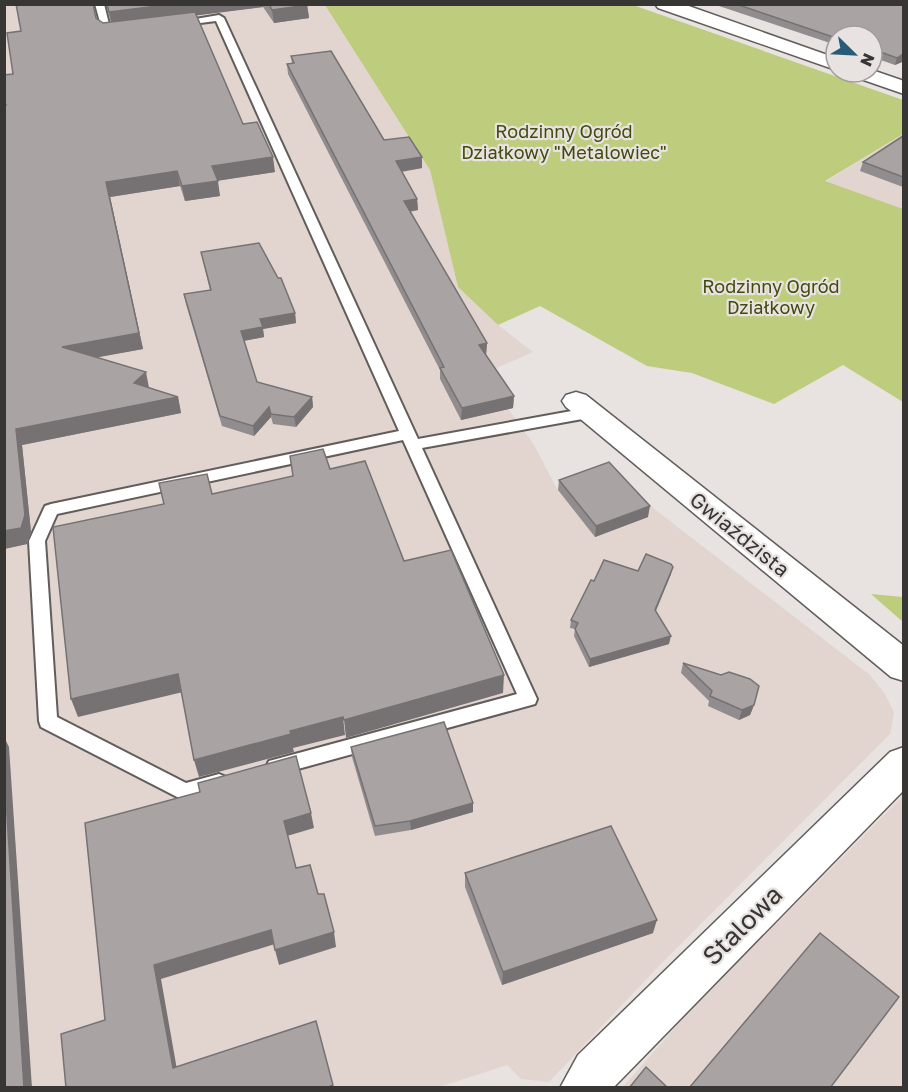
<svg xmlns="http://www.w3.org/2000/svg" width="908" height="1092" font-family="'Golos Text',sans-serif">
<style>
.built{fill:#e2d5cf}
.green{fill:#bdcc7d}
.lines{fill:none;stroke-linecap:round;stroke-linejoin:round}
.service-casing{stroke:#615d5a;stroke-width:4}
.minor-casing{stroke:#615d5a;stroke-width:3}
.service{fill:#fff;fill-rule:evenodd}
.minor{fill:#fff;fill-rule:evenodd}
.wall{fill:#918c8d}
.shaded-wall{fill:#767273}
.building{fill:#a9a3a4;stroke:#767273;stroke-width:1.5}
.labels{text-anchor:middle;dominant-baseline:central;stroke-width:4.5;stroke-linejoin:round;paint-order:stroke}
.far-park-label{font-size:18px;fill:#424a0f;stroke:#e8e2e0}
.street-label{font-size:21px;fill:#383635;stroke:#e8e2e0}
.near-street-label{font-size:26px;fill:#383635;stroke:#e8e2e0}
</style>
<rect width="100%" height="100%" fill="#e8e2e0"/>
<g class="built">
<polygon points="5,5 325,5 430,170 458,287 498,325 533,352 483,374 534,445 557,489 605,471 870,675 885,694 894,713 890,734 655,970 549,1082 521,1079 507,1065 436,1088 5,1088"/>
<polygon points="903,134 903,210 825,182"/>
<polygon points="903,796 903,1087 622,1088 687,1014"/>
</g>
<g class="green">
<polygon points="325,5 633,5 903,100 903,134 825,181 903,209 903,402 843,365 774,404 692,373 647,366 540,306 498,325 458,287 430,170"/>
<polygon points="871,594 903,597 903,622"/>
</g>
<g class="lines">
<defs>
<g id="service">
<polygon points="95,4 104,4 110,28 122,28 122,32 103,33"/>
<polygon points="219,15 224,18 418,439 588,408 595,413 588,418 422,448 537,699 535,704 276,775 269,773 266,767 269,761 517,694 403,440 57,514 45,541 57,717 186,783 219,774 226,777 229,783 226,789 185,801 41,727 39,721 29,541 45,506 51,504 399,431 216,21 177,26 172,23"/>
</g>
<g id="minor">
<polygon points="655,4 683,4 836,58 836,70 658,8"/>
<polygon points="872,70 904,81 904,94 852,76 849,72"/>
<polygon points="576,392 586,395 904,646 904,681 891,677 566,407 562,401 566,395"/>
<polygon points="904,747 904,790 613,1088 560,1088 578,1055 890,752"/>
</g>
</defs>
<use href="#service" class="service-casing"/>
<use href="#minor" class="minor-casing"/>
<use href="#service" class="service"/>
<use href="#minor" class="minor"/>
</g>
<g class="wall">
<polygon points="106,4 307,4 309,18 274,23 263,7 196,15 243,124 275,172 217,181 220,196 185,201 180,186 110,197 143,349 97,357 149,388 178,397 181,413 22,445 31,532 27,544 4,549 4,75 13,74 21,31 96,18 103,23 111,22"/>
<polygon points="713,4 903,4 903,62 902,62 895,65 872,57 872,36 836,36 836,45"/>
<polygon points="291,56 384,140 422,157 422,168 402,172 417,199 418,210 410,212 487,343 486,355 514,396 513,408 461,420 440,379 440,370 288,74 287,64 292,63"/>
<polygon points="903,136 903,187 860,171 863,162"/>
<polygon points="201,252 295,313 296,323 263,329 264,337 244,341 257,382 312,397 313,407 296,427 273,424 271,417 254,436 222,426 186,304 184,294 210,290"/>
<polygon points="559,480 648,517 595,537 558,490"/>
<polygon points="671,574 656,611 669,644 589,667 574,636 575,629 570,628 571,620 594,581"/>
<polygon points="683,663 754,705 750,715 739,720 708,706 709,701 681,673"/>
<polygon points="351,747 473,812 411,830 375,836 352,757"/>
<polygon points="465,873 653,933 502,985 465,887"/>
</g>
<g class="shaded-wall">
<polygon points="174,4 263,4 263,7 112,26 109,12"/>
<polygon points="307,5 309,18 274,23 272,10"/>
<polygon points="903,54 902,62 895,65 897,58"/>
<polygon points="273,157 275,172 215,181 212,166"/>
<polygon points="422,157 422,168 397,172 396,161"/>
<polygon points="177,171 180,186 110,197 143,349 67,363 62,347 106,182"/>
<polygon points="218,181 220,196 185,201 182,186"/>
<polygon points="417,199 418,210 404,212 404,201"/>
<polygon points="295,313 296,323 263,329 264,337 243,341 241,331 260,319"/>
<polygon points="487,343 486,355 479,345"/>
<polygon points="146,372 149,388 134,383"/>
<polygon points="514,396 513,408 461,420 462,408"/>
<polygon points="178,397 181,413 22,445 31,532 27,544 4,549 4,531 16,429"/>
<polygon points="312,397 313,407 296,427 294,417"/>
<polygon points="269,407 271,417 254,436 253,426"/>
<polygon points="650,506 648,517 595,537 596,526"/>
<polygon points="673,567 671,574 653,617 655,610"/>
<polygon points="671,636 669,644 589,667 590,659"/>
<polygon points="178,674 183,692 78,717 71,699"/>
<polygon points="504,675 503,693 346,738 344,720"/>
<polygon points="754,705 750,715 739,720 742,710"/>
<polygon points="343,717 345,735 293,748 294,752 199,777 194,760 290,731"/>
<polygon points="4,737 9,747 32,1088 24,1088 4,767"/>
<polygon points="473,803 473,812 411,830 410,821"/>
<polygon points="311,813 314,828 287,836 284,821"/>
<polygon points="657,920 653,933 502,985 503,972"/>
<polygon points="271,930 275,944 161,979 179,1081 173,1068 154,965"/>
<polygon points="334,932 336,947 279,965 275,950"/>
</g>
<g class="building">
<polygon points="16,4 93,4 96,18 103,23 195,12 243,124 257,122 273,157 212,166 218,181 182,186 177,171 106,182 139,333 62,347 146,372 134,383 178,397 16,429 25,515 21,528 4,531 4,109 6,105 4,105 4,75 13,74 7,33 21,31"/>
<polygon points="107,4 174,4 109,12"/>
<polygon points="269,4 307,4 307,5 272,10"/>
<polygon points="736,4 903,4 903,54 897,58 872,49 872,36 836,36 836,38"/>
<polygon points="331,51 384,140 409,137 422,157 396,161 417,199 404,201 487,343 479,345 514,396 462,408 440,368 444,367 287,64 294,63 291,56"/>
<polygon points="903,136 903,177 863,162"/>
<polygon points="259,243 278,278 281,278 295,313 260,319 263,327 241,331 257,382 312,397 294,417 271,414 269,407 253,426 220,416 184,294 211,290 201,252"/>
<polygon points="323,449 330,469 365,461 404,561 451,550 504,675 344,720 343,717 290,731 291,734 194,760 178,674 71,699 53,527 164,504 159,483 207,474 212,494 293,476 290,456"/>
<polygon points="609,462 650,506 596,526 559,480"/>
<polygon points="646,554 671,564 673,567 655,610 671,636 590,659 575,629 578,623 571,620 591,580 594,581 604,560 638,571"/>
<polygon points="683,663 721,675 729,672 750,679 759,686 754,705 742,710 710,696 712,691"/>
<polygon points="444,722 473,803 410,821 375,826 351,747"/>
<polygon points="296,756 311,813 284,821 296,868 310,865 318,894 324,894 334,932 275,950 271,930 154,965 173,1068 316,1021 333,1085 326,1088 66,1088 61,1034 105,1020 85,823 200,792 198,783"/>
<polygon points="4,767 24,1088 4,1088"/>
<polygon points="611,826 657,920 503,972 465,873"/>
<polygon points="820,933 899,997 830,1088 689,1088"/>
<polygon points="646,1067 668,1088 629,1088"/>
</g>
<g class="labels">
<g class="far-park-label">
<text x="564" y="131">Rodzinny Ogród<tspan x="564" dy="21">Działkowy "Metalowiec"</tspan></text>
<text x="771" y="286">Rodzinny Ogród<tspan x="771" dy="21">Działkowy</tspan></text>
</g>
<g class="street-label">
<text transform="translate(740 534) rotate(39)">Gwiaździsta</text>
</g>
<g class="near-street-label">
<text transform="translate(742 925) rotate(-45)">Stalowa</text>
</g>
</g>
<rect width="908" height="1092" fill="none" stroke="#383635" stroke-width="12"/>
<g transform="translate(854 54) rotate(114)"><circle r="28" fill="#e8e2e0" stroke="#a29d9c" stroke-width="1.5"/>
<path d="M0-4.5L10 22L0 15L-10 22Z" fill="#265c77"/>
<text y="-9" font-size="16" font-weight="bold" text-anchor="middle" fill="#383635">N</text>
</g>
</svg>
